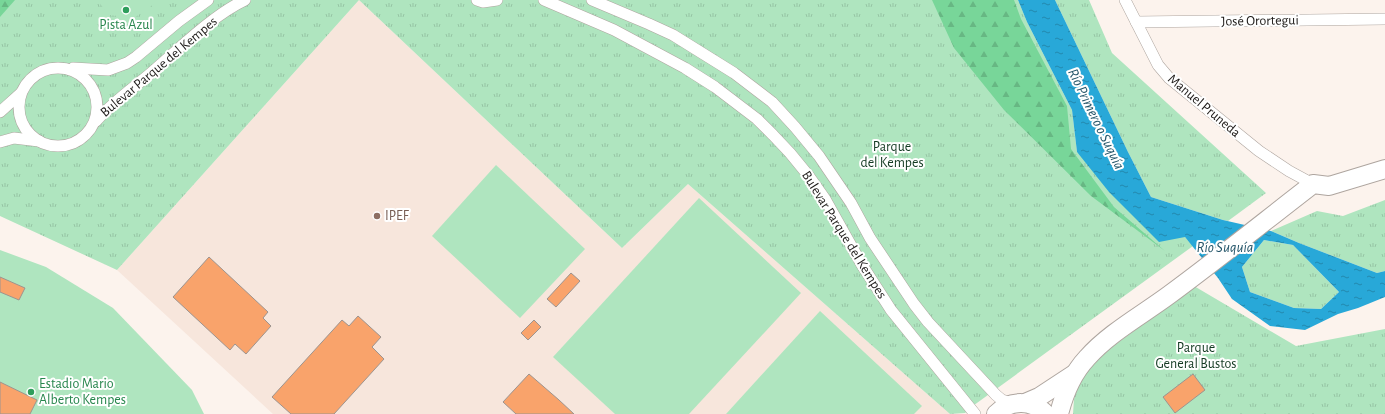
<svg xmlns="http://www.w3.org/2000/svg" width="1385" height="414" font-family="'Alegreya Sans',sans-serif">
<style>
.built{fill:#f7e6dc}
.grass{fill:url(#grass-tufts)}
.forest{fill:url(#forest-firs)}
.pitch{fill:#afe5bf}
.water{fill:url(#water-ripples);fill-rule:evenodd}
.building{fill:#f9a36b;stroke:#9d948f}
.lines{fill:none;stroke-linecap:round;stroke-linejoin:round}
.minor-casing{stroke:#aea59f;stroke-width:12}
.primary-casing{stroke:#aea59f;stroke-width:20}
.minor{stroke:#fff;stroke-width:11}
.primary{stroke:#fff;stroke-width:18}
.leisure-dot{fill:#2e9e5b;stroke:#fff;stroke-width:1.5}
.education-dot{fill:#8d6e63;stroke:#fff;stroke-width:1.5}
.labels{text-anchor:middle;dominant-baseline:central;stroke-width:4;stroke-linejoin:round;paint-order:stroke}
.street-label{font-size:14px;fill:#1e1b19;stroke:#fff}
.leisure-label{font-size:14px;fill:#27864d;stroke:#fff}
.park-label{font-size:14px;fill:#143b23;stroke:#fff}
.education-label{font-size:14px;fill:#785e54;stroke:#fff;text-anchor:start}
.water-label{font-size:15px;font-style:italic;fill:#245569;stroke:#fff}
</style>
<defs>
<pattern id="grass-tufts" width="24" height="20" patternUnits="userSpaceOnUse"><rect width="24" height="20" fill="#afe5bf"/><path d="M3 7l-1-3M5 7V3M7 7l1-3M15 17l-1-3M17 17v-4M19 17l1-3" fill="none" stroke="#96c4a4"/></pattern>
<pattern id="forest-firs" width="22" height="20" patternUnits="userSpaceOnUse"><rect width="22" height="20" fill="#78d699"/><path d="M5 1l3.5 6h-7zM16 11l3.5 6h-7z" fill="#67b783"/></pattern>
<pattern id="water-ripples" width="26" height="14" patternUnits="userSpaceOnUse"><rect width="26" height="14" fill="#28a8d8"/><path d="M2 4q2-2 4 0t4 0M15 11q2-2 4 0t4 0" fill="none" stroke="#2288ae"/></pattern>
</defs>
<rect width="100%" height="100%" fill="#fcf3ed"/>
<polygon class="built" points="359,0 622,248 688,184 950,414 273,414 117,270"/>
<g class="grass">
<polygon points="0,0 1018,0 1027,22 1072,110 1077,152 1185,237 1193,246 970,408 965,413 950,414 688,184 622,248 359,0 117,270 0,216"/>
<polygon points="1055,0 1089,0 1112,53 1266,193 1228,221 1223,220 1151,197 1128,152"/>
<polygon points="1385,200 1385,271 1377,273 1299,243 1271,231 1317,211 1343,216"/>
<polygon points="1264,240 1293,245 1339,292 1321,309 1294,308 1250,292 1242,267"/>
<polygon points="1194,286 1296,346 1385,329 1385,414 1073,414 1074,399 1080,379 1100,356"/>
</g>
<g class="forest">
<polygon points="0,0 15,0 0,17"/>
<polygon points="932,0 1014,0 1021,19 1067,106 1071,149 1114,207 1165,251 1091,196 1004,110 954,48"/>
</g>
<g class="pitch">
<polygon points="97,0 160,0 134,18 109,15"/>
<polygon points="496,165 585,249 520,318 432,236"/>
<polygon points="699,198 801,293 689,414 615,414 553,357"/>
<polygon points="0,250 46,267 113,308 192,390 204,414 0,414"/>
<polygon points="820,311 922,406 914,414 726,414"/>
</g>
<path class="water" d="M1018,0H1055L1128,152L1151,197L1223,220L1271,231L1299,243L1377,273L1385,271V297L1358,308L1338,314L1305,330L1270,326L1232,299L1218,278L1185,237L1159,242L1109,192L1077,152L1072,110L1027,22ZM1264,240L1293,245L1339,292L1321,309L1294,308L1250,292L1242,267Z"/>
<g class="building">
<polygon points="209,257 268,312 263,318 271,326 246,354 235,344 230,350 173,297"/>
<polygon points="571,273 580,281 556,307 547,299"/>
<polygon points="0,277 25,288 19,300 0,292"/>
<polygon points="358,316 381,337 372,347 384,359 334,414 291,414 272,397 342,320 349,326"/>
<polygon points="534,320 541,327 528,340 521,333"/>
<polygon points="529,374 559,400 574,414 516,414 503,402"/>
<polygon points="1193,374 1205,390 1175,413 1163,397"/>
<polygon points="0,382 37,400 30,414 0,414"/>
</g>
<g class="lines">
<defs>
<g id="minor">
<polyline points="477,0 483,2 497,0"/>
<polyline points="544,0 614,30 685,68 715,87 757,119 773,135 790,153 808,175 825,199 862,265 891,310 975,414"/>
<polyline points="592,0 649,24 673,35 734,73 772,102 795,127 819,156 851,203 870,238 914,304 928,322 996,395 1002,400 1014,404"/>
<polyline points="1125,0 1158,65 1169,78 1259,151 1289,171 1313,184"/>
<polyline points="1136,22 1385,19"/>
<circle cx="58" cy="107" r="39"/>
<polyline points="73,68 108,70 127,63 136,57 179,21 208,0"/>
<polyline points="0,112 21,93"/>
<path d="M96,121C112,103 132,89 151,73C178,50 213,15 245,0"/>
<polyline points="0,142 14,138 39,141"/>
</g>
<g id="primary">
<polyline points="1025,403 1039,397 1074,374"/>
<path d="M996,414C1010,399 1033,400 1046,414"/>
<path d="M1059,414C1064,394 1073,373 1087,358C1109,333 1142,315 1169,295C1218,259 1265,221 1313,184L1329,186L1385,169"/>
</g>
</defs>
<use href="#minor" class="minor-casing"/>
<use href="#primary" class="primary-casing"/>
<use href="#minor" class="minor"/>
<use href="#primary" class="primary"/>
</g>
<g class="leisure-dot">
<circle cx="126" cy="10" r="4"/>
<circle cx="31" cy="392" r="4"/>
</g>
<circle class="education-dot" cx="377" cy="216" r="4"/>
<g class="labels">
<g class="street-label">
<text transform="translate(1260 21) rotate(-1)">José Orortegui</text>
<text transform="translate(159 67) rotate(-40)">Bulevar Parque del Kempes</text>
<text transform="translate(1204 106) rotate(40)">Manuel Pruneda</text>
<text transform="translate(844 235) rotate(58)">Bulevar Parque del Kempes</text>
</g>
<g class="leisure-label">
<text x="126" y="25">Pista Azul</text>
<text x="39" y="384" text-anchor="start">Estadio Mario<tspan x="39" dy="16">Alberto Kempes</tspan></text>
</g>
<g class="park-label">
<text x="892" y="147">Parque<tspan x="892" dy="16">del Kempes</tspan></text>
<text x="1196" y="348">Parque<tspan x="1196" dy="16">General Bustos</tspan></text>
</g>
<g class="education-label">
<text x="385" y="216">IPEF</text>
</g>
<g class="water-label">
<text transform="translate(1096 119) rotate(64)">Río Primero o Suquía</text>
<text x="1225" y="247">Río Suquía</text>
</g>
</g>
</svg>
